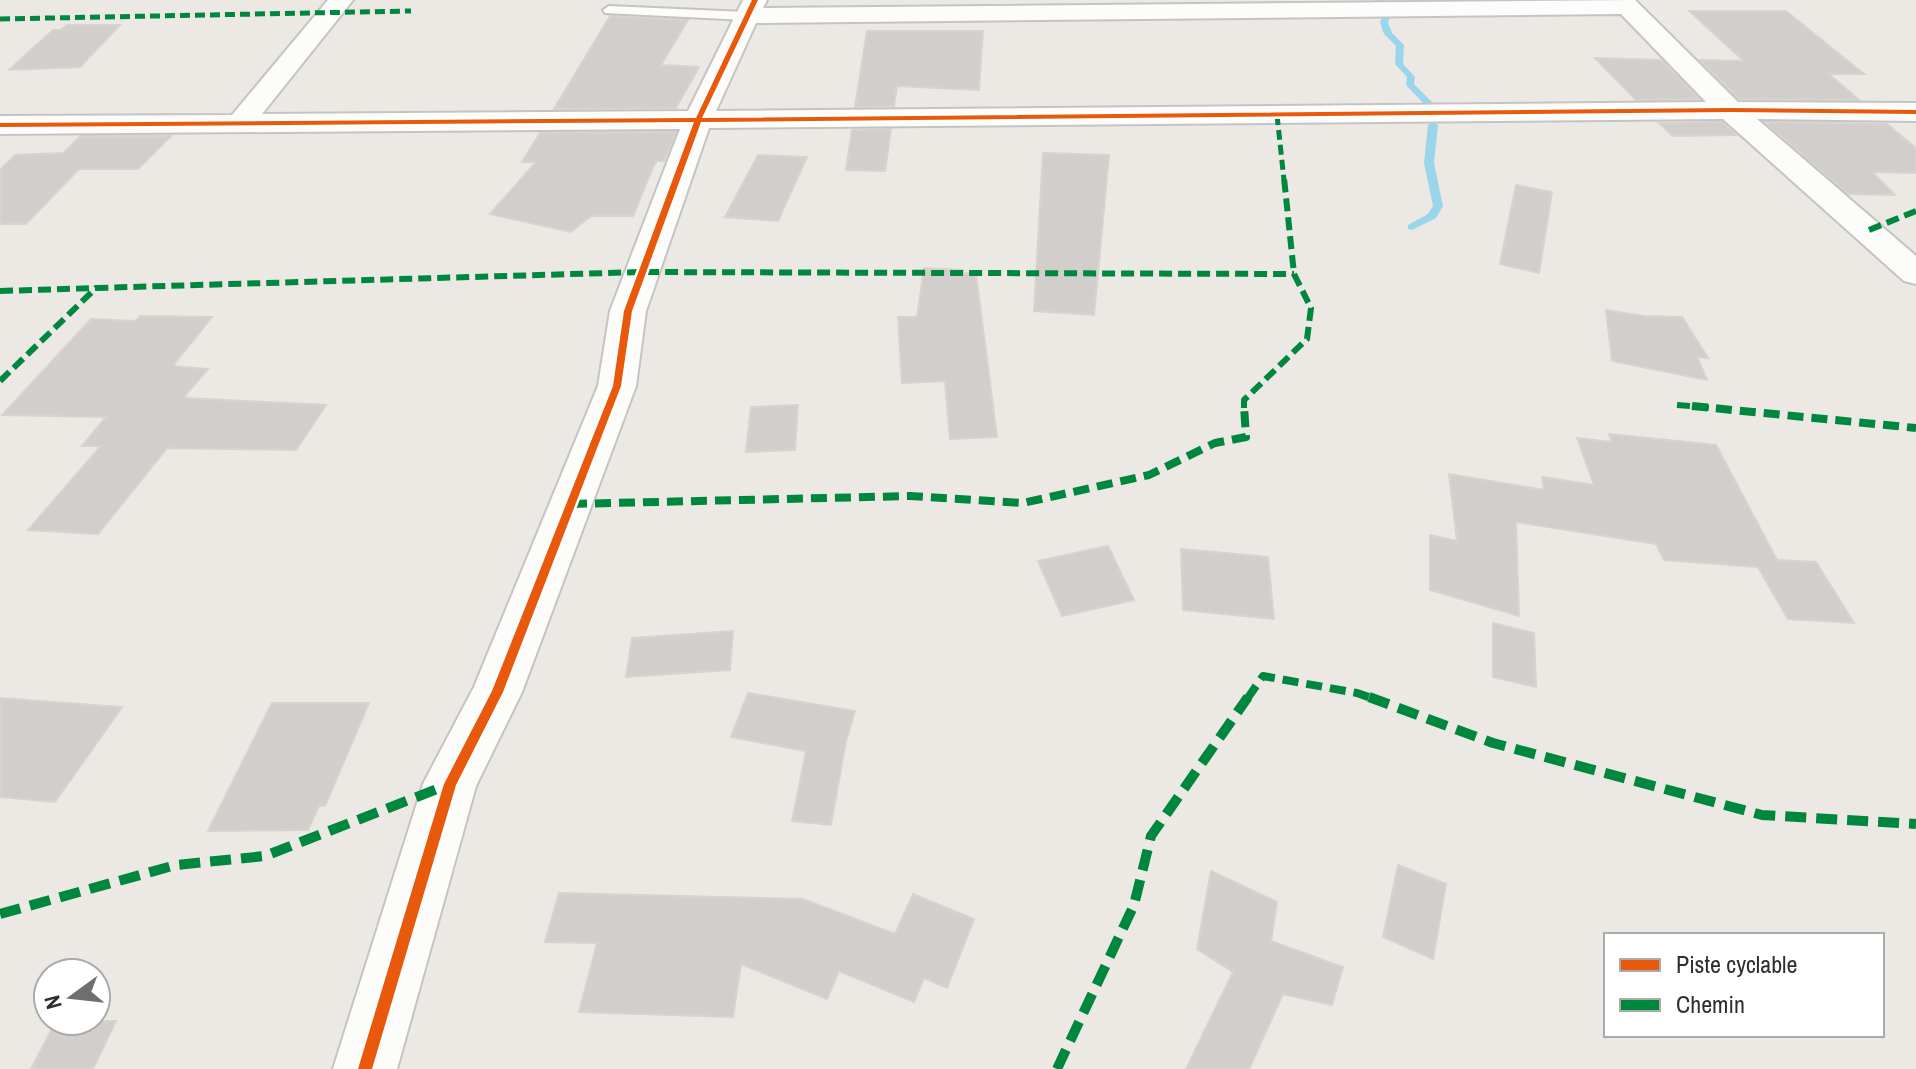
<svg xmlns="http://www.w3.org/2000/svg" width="1916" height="1069" font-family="'Archivo Narrow',sans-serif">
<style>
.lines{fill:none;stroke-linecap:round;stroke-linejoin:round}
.stream{fill:#99d6ec;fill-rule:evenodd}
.building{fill:#d1cecb;stroke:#d7d4d0;stroke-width:2}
.service-casing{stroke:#c5c4c5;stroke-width:4}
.minor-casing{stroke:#c5c4c5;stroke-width:4}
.service{fill:#fcfcfb;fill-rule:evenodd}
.minor{fill:#fcfcfb;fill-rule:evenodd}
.quiet-far3{stroke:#00873e;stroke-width:5;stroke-dasharray:10 5;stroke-linecap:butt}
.quiet-far2{stroke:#00873e;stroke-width:6;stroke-dasharray:13 6;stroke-linecap:butt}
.quiet-far1{stroke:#00873e;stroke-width:8;stroke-dasharray:16 8;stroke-linecap:butt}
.quiet{stroke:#00873e;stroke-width:10;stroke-dasharray:21 10;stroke-linecap:butt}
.cycleway-casing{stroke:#fff;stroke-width:5}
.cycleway{fill:#e8590c;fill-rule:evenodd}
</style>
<rect width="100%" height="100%" fill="#ece8e4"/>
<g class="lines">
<g class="stream">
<polygon points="1374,0 1382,0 1390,17 1388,22 1392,33 1404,45 1403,64 1415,77 1414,84 1433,103 1433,107 1427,107 1406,85 1407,77 1395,64 1396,46 1384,34 1380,22 1382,17"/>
<polygon points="1433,122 1438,125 1434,163 1443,206 1436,218 1412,230 1408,229 1408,225 1428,214 1433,206 1424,163 1428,125"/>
</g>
</g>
<g class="building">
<polygon points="1689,11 1786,11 1864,74 1829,74 1859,100 1739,99 1700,60 1744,61"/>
<polygon points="610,16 688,20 661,65 699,67 676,108 554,109"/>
<polygon points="67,25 120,25 80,67 9,70 53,30 61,30"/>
<polygon points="867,31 983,31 979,90 897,86 894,106 855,107"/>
<polygon points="1595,58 1661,60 1699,99 1636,100"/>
<polygon points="1722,122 1736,135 1673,136 1659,123"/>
<polygon points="1765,122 1887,124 1916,148 1916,173 1872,172 1895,195 1848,194"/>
<polygon points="891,129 885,171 846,170 852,130"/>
<polygon points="676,132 664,161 657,161 653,167 633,216 591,216 571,232 490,214 536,162 522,162 540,133"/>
<polygon points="81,136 171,136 138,169 79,169 26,224 0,224 0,170 15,155 63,153"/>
<polygon points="1043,153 1109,155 1094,315 1034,311"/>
<polygon points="758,155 807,157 778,221 725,217"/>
<polygon points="1516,185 1552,192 1539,273 1500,264"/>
<polygon points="924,268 963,270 963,273 976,274 997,437 950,439 945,381 902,383 898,317 917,317"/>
<polygon points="1606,310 1643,316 1682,317 1708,358 1697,357 1707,380 1612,361"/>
<polygon points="140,316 212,317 173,366 208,369 183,398 326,405 296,450 167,448 98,534 28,530 101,446 82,446 106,417 2,415 91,319 136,321"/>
<polygon points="798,405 795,450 746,452 751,407"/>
<polygon points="1609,434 1716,445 1777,560 1816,562 1854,623 1788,619 1758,567 1664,560 1656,544 1516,522 1519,616 1430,590 1430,535 1457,541 1449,474 1544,490 1542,477 1594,485 1577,438 1612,442"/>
<polygon points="1108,546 1134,600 1062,616 1038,561"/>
<polygon points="1181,549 1268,557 1274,619 1183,610"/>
<polygon points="1493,623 1534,633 1536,687 1493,677"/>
<polygon points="733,631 730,670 626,677 632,638"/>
<polygon points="748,693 855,711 846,741 831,825 792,821 806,751 731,737"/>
<polygon points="0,698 122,707 55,802 0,797"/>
<polygon points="272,703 369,703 325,806 319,806 308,830 208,831"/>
<polygon points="1398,865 1446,884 1433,959 1383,937"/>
<polygon points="1211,871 1277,902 1271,941 1343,967 1332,1005 1283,994 1249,1069 1186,1069 1233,972 1197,949"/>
<polygon points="559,893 803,899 895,934 913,894 974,919 947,988 924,978 914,1002 839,971 827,999 741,964 733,1017 579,1012 597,943 545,942"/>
<polygon points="56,1021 116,1021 93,1069 31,1069"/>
</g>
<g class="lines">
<defs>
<polygon id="service" points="609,6 746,12 752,16 746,20 605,13 603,10"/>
<path id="minor" d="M328,0H353L262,114L688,111L743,0H767L763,8L1635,0L1738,102L1916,103V121L1757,119L1916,256V284L1904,281L1723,119L709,128L646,311L636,386L522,692L476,786L397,1069H333L423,784L474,687L598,386L610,311L680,129L0,134V116L232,115ZM1621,14L1706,102L716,111L756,23Z"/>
</defs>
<use href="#service" class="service-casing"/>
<use href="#minor" class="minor-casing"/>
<use href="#service" class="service"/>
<use href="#minor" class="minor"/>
<g class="quiet-far3">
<polyline points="0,19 411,11"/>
<polyline points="1277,115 1284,180"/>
</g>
<g class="quiet-far2">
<polyline points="1869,230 1916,211"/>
<polyline points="0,291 96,288"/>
<polyline points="0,381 96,288 642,272 1294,274"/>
<polyline points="1677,405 1713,408"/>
<polyline points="1244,408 1244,400 1307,339 1311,308 1294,274 1284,178"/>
</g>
<g class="quiet-far1">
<polyline points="1692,406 1916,428"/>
<polyline points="571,504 910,496 1023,503 1149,475 1215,443 1246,437 1244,406"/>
<polyline points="1247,699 1263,676 1357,693 1374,699"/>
</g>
<g class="quiet">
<polyline points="1369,697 1493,743 1762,815 1916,824"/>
<polyline points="0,914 176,865 265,856 450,784"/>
<polyline points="1057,1069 1134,905 1151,836 1248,697"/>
</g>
<defs>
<polygon id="cycleway" points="752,0 758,0 702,118 1730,108 1916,110 1916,114 1730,112 701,122 632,311 621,386 503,692 456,785 372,1069 358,1069 444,784 492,691 613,386 624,311 694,122 0,127 0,123 696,118"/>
</defs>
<use href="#cycleway" class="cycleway-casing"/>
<use href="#cycleway" class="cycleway"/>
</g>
<rect x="1604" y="933" width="280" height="104" fill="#ffffff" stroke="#ababab" stroke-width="2"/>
<rect x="1620" y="959" width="40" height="12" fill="#e8590c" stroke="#ababab" stroke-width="2"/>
<text x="1676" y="973" font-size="24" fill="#2e2e2e">Piste cyclable</text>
<rect x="1620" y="999" width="40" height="12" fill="#00873e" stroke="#ababab" stroke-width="2"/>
<text x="1676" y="1013" font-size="24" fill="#2e2e2e">Chemin</text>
<g transform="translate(72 997) rotate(255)"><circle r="38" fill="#ffffff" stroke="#ababab" stroke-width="2"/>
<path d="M0-6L14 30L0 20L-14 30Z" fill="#706f6e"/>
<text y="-12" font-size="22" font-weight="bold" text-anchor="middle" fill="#2e2e2e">N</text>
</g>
</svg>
